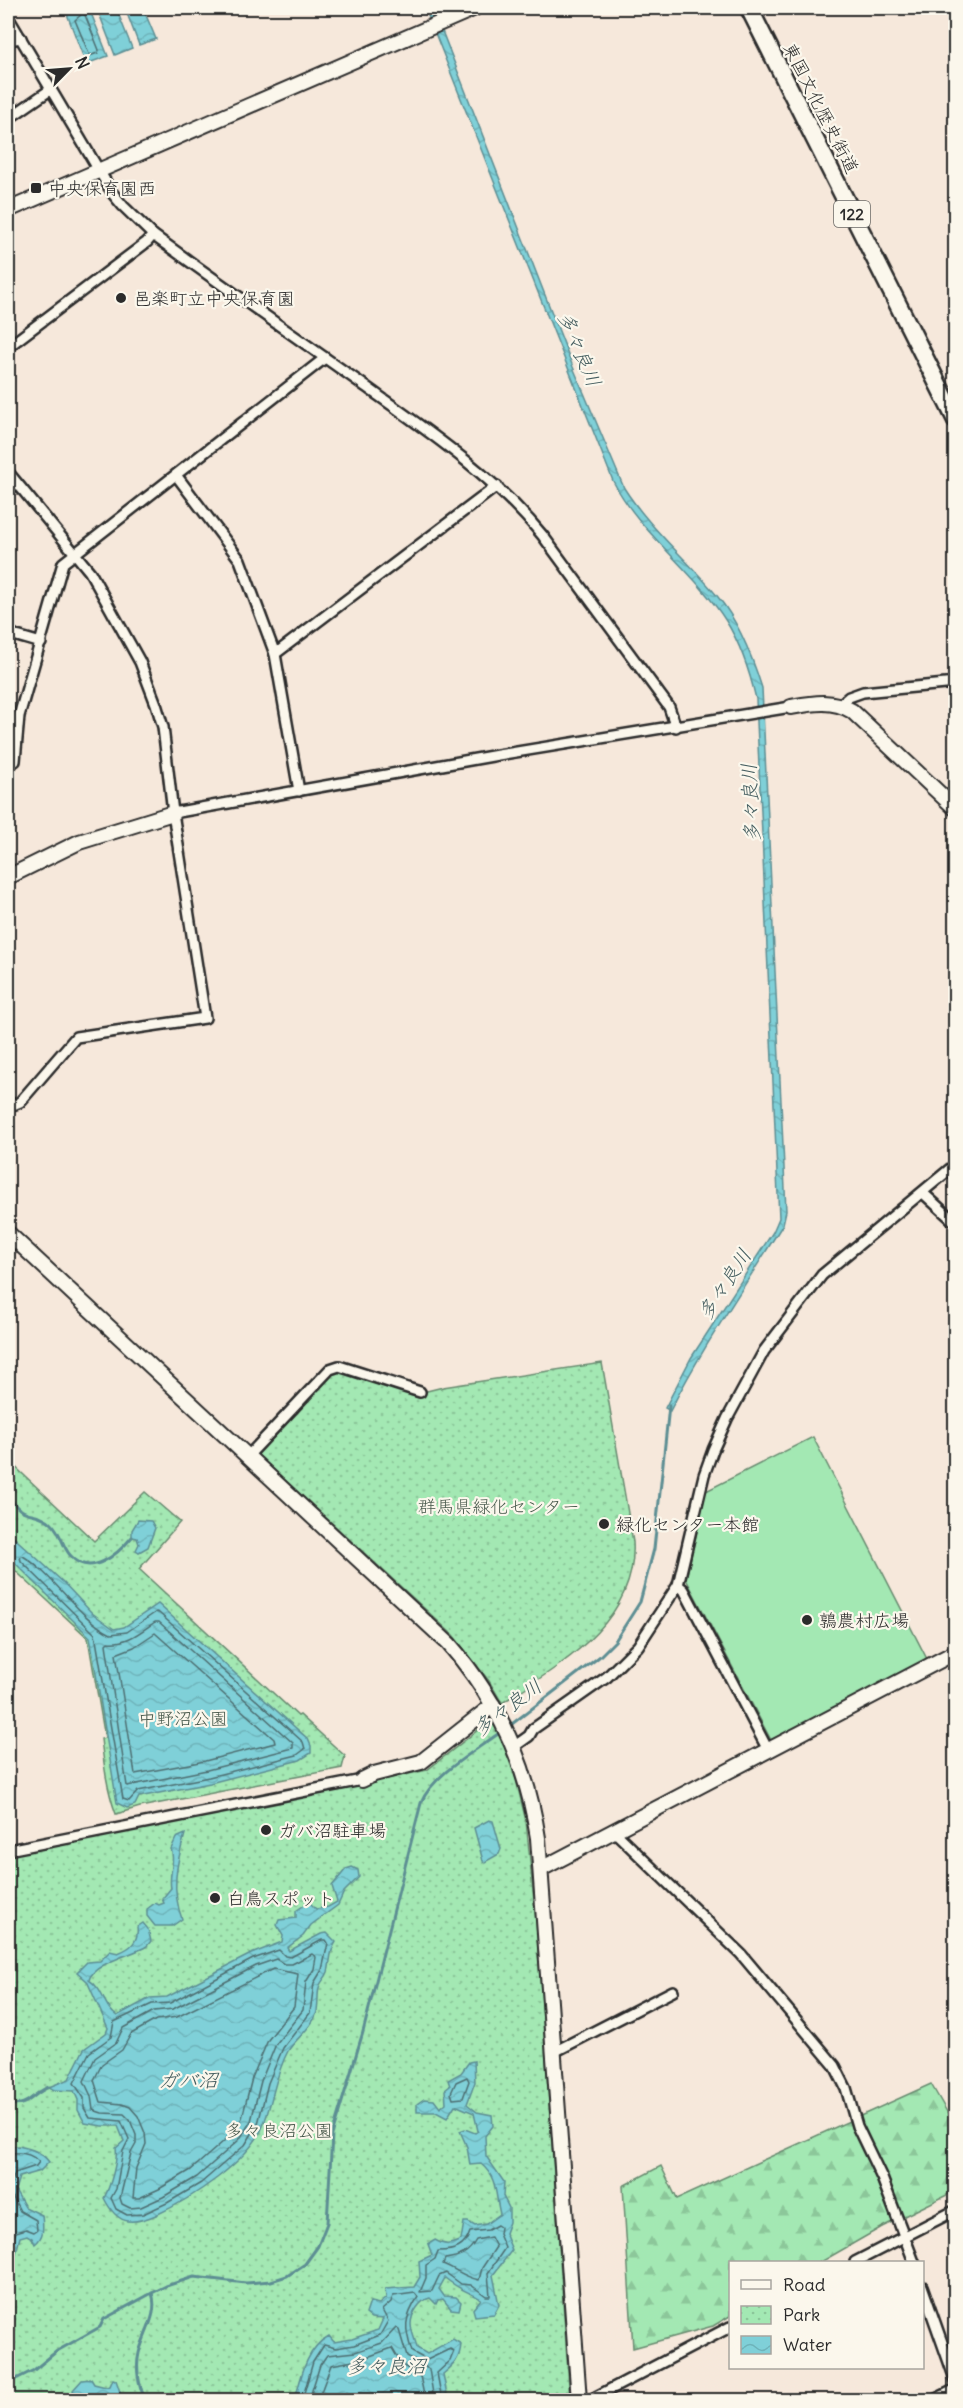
<svg xmlns="http://www.w3.org/2000/svg" width="963" height="2408" font-family="Delius,'Klee One',sans-serif">
<style>
.grass{fill:#a3e8b3;stroke:#678a6f;stroke-width:1.5}
.forest{fill:url(#forest-firs);stroke:#678a6f;stroke-width:1.5}
.park{fill:url(#park-dots);stroke:#678a6f;stroke-width:1.5}
.water{fill:url(#water-waves);stroke:#5d8e93;stroke-width:1.5}
.lines{fill:none;stroke-linecap:round;stroke-linejoin:round}
.shore{stroke:#4d6d70;stroke-width:1.5}
.stream{stroke:#5d8e93;stroke-width:3}
.street-casing{stroke:#2b2b2b;stroke-width:14}
.secondary-casing{stroke:#2b2b2b;stroke-width:18}
.highway-casing{stroke:#2b2b2b;stroke-width:21}
.street{stroke:#fbf7ec;stroke-width:9}
.secondary{stroke:#fbf7ec;stroke-width:14}
.highway{stroke:#fbf7ec;stroke-width:16}
.poi-dot{fill:#2b2b2b;stroke:#fbf7ec;stroke-width:2}
.labels{text-anchor:middle;dominant-baseline:central;stroke-width:4.5;stroke-linejoin:round;paint-order:stroke}
.shield{fill:#fbf7ec;stroke:#696865;stroke-width:1.5}
.shield-label{font-size:16px;font-weight:bold;fill:#2b2b2b}
.street-label{font-size:18px;fill:#2b2b2b;stroke:#fbf7ec}
.poi-label{font-size:18px;fill:#2b2b2b;stroke:#fbf7ec;text-anchor:start}
.park-label{font-size:18px;fill:#495a4d;stroke:#fbf7ec}
.water-label{font-size:20px;font-style:italic;fill:#445d5f;stroke:#fbf7ec}
</style>
<defs>
<pattern id="forest-firs" width="22" height="20" patternUnits="userSpaceOnUse" patternTransform="scale(1.5)"><rect width="22" height="20" fill="#a3e8b3"/><path d="M5 1l3.5 6h-7zM16 11l3.5 6h-7z" fill="#8cc79a"/></pattern>
<pattern id="park-dots" width="8" height="8" patternUnits="userSpaceOnUse" patternTransform="scale(1.5)"><rect width="8" height="8" fill="#a3e8b3"/><path d="M2 2h.1M6 6h.1" fill="none" stroke="#8cc79a" stroke-width="1.8" stroke-linecap="round"/></pattern>
<pattern id="water-waves" width="16" height="10" patternUnits="userSpaceOnUse" patternTransform="scale(1.5)"><rect width="16" height="10" fill="#7fd0d8"/><path d="M0 5q4-4 8 0t8 0" fill="none" stroke="#6eb3ba"/></pattern>
</defs>
<rect width="100%" height="100%" fill="#f6e8db"/>
<filter id="ink" filterUnits="userSpaceOnUse"><feTurbulence type="fractalNoise" baseFrequency=".0167" numOctaves="2"/><feDisplacementMap in="SourceGraphic" scale="12" xChannelSelector="R" yChannelSelector="G"/><feConvolveMatrix kernelMatrix="1 2 1 2 8 2 1 2 1" color-interpolation-filters="sRGB"/></filter>
<g filter="url(#ink)">
<polygon class="grass" points="813,1437 928,1661 772,1742 686,1579 706,1491"/>
<polygon class="forest" points="931,2084 955,2126 955,2191 882,2227 821,2262 730,2262 730,2316 713,2326 633,2348 623,2186 661,2166 677,2199"/>
<g class="park">
<path d="M602,1363L633,1542C638,1622 560,1665 502,1703L489,1681L453,1635L256,1453L333,1373L339,1371L412,1392L418,1396L427,1391L443,1387Z"/>
<path d="M8,1460L94,1541L145,1492L180,1522L139,1569L298,1716L300,1715L345,1756L342,1768L140,1807L116,1814C107,1790 104,1765 101,1739L105,1738L88,1638L8,1564Z"/>
<polygon points="492,1719 511,1759 526,1821 536,1921 570,2400 8,2400 8,1854 312,1795 427,1770"/>
</g>
<g class="water">
<polygon points="83,8 89,8 108,56 86,64 67,14"/>
<polygon points="97,8 116,8 132,48 115,55"/>
<polygon points="125,8 143,8 156,39 139,45"/>
<path d="M425,8H433L573,367L624,488C650,529 688,560 718,597C739,622 752,656 762,688L786,1211L783,1224C745,1286 703,1346 670,1411L665,1408L691,1358L773,1232L779,1218L756,699C750,673 741,645 726,621C694,570 641,535 613,481Z"/>
<polygon points="138,1520 151,1521 155,1528 148,1547 139,1552 136,1550 139,1544 137,1538 132,1537 132,1530"/>
<polygon points="8,1532 63,1582 92,1613 114,1629 124,1627 158,1604 308,1739 311,1746 311,1753 300,1760 210,1783 139,1797 135,1805 127,1808 117,1803 90,1637 8,1556"/>
<polygon points="489,1820 493,1821 501,1849 499,1854 485,1862 483,1861 474,1828"/>
<path d="M185,1834C176,1865 171,1889 182,1919L172,1926H155L147,1916V1909L155,1903L159,1905L164,1903L162,1899L171,1888C168,1875 176,1862 171,1849L176,1838Z"/>
<path d="M352,1867L358,1870L359,1877L344,1892L338,1905L311,1925L303,1936L287,1948L289,1951L321,1934L327,1933L336,1942C329,1952 331,1961 328,1972C326,1978 320,1982 319,1988C317,1996 319,2007 316,2015C311,2029 295,2039 288,2051C275,2075 273,2101 263,2126C250,2161 189,2200 156,2215C130,2226 117,2224 104,2198C110,2187 118,2161 116,2148L124,2141L118,2126H102L85,2123L78,2110V2100L74,2091L54,2090L49,2087L69,2079L84,2049L106,2033L108,2028L87,1981L77,1972L87,1962L100,1961L110,1951L118,1953C131,1948 139,1941 137,1927L143,1923L148,1929L151,1941L147,1946C133,1955 93,1963 89,1980C104,1989 103,2007 117,2016L150,1998L167,1997L251,1954L282,1942L283,1936L277,1925L279,1920L296,1918V1911L309,1902L316,1909L328,1907L337,1902L332,1886L346,1869Z"/>
<path d="M474,2061L475,2082L467,2104L477,2112L492,2115L493,2126L485,2136L486,2156L504,2182L503,2196L509,2208V2222L505,2233L512,2250L493,2275L499,2305L494,2314L475,2316L473,2309L481,2299C467,2291 458,2289 445,2278L439,2289L444,2296L456,2297L461,2302L459,2310L451,2309L443,2299L438,2300L436,2304L430,2298C420,2300 411,2314 411,2324C411,2332 416,2341 417,2348L427,2354L453,2339L461,2344C460,2359 454,2365 443,2374L448,2400H295C301,2377 306,2348 329,2336L334,2342L352,2339L378,2330L383,2319L371,2318L366,2314L370,2302L379,2304L386,2298L385,2289L414,2287L420,2277L419,2261L432,2255L428,2244L435,2240C445,2246 450,2245 461,2240L464,2222H468L475,2226L486,2224L500,2214C495,2195 498,2178 481,2164L470,2165L467,2147L460,2131L465,2129L475,2133L478,2131L474,2113L455,2105L447,2118L436,2112H417V2104L424,2099L434,2100L440,2108L446,2103L445,2090L450,2086L448,2080L461,2073L469,2062Z"/>
<path d="M18,2146C31,2149 41,2151 49,2162L40,2171L19,2177L15,2190L25,2207L42,2215C43,2227 45,2236 35,2244L32,2238L27,2235L20,2237L15,2257L8,2258V2147Z"/>
<polygon points="91,2379 94,2384 106,2387 110,2386 113,2379 116,2380 121,2395 119,2400 75,2400 73,2390 82,2380"/>
</g>
<g class="lines">
<g class="shore">
<polygon points="82,14 85,15 99,50 98,53 92,55 89,54 75,20"/>
<path d="M23,1556C54,1575 79,1619 111,1634L127,1632L156,1612L159,1613L303,1742L305,1749L297,1755L209,1777L138,1791L129,1801L123,1799L95,1634L21,1561L20,1557Z"/>
<path d="M155,1622H159L293,1743V1748L207,1770L127,1786L106,1644L108,1642C127,1644 140,1632 155,1622Z"/>
<polygon points="155,1633 274,1739 275,1743 205,1761 135,1774 116,1654 134,1647"/>
<polygon points="322,1940 326,1940 328,1943 322,1970 314,1983 310,2013 283,2048 268,2083 258,2124 245,2145 201,2183 167,2203 143,2214 127,2215 116,2209 111,2198 116,2189 123,2151 129,2139 121,2121 90,2118 84,2108 84,2098 74,2083 89,2053 111,2037 114,2022 152,2004 170,2003 253,1959 279,1950 285,1956 291,1957"/>
<polygon points="312,1954 316,1957 314,1969 306,1982 303,2010 276,2044 261,2081 251,2121 239,2140 197,2177 163,2197 141,2207 130,2208 122,2204 120,2198 131,2153 136,2144 136,2135 130,2120 124,2114 102,2113 93,2110 91,2096 84,2081 95,2058 116,2043 123,2028 154,2011 173,2009 256,1966 276,1959 284,1964 292,1964"/>
<polygon points="273,1969 298,1974 294,2007 268,2040 252,2078 242,2118 232,2134 191,2170 159,2189 139,2198 133,2198 136,2168 146,2144 145,2133 138,2116 130,2107 122,2104 101,2102 94,2080 102,2064 122,2050 131,2034 156,2020 177,2017"/>
<polygon points="467,2077 469,2081 463,2098 453,2099 451,2093 456,2082"/>
<path d="M8,2153C19,2152 32,2153 39,2162L36,2166L15,2173L9,2190L20,2211L36,2220L37,2230L34,2232L26,2229L16,2232L8,2252"/>
<path d="M497,2225L500,2227L499,2234L505,2248L488,2273L490,2296H486L471,2285L461,2284L446,2273L439,2276L432,2291L420,2292L426,2278V2265L435,2259L438,2251C455,2251 465,2248 470,2232L488,2230Z"/>
<path d="M491,2237L496,2247L482,2268L479,2280C462,2276 458,2270 443,2264L445,2259C460,2257 469,2253 476,2240Z"/>
<path d="M302,2400L313,2362L324,2345L336,2348L354,2345L380,2335L388,2321L382,2310L391,2302L393,2296L415,2293L418,2297C404,2319 404,2327 412,2352L427,2360L450,2349L454,2351L450,2361L437,2373L442,2400"/>
<polyline points="309,2400 320,2365 327,2355 355,2352 382,2343 396,2328 399,2330 407,2357 429,2369 434,2400"/>
<polyline points="318,2400 331,2365 359,2360 392,2348 402,2365 420,2376 425,2400"/>
</g>
<g class="stream">
<path d="M8,1493C21,1522 35,1508 51,1523C61,1532 62,1546 70,1555C90,1579 118,1554 132,1537"/>
<polyline points="508,1727 599,1657 615,1641 640,1602 654,1549 669,1406"/>
<path d="M8,2104C29,2108 31,2094 49,2087"/>
<polyline points="8,2383 34,2370 57,2351 100,2327 104,2319 152,2293"/>
<path d="M145,2400C139,2385 135,2370 139,2353C144,2333 159,2314 152,2293L166,2286L194,2277L246,2283L271,2281L287,2276L305,2264L318,2246L327,2223L332,2135L363,2032L421,1803C433,1774 477,1750 502,1731"/>
</g>
<defs>
<g id="street">
<path d="M8,17L113,194L123,206L153,235C223,286 294,336 365,386C428,431 494,476 543,536L669,707L676,727"/>
<polyline points="8,40 21,38"/>
<polyline points="8,119 50,90"/>
<polyline points="8,347 147,242 153,235"/>
<polyline points="8,472 90,572 140,662 156,704 163,727 173,813 205,1018 76,1037 20,1102 8,1107"/>
<polyline points="176,475 240,560 275,654 299,791"/>
<polyline points="8,631 17,636 41,643"/>
<polyline points="275,654 497,486"/>
<polyline points="841,704 849,697 863,692 956,683"/>
<polyline points="8,764 15,761 19,716 63,563 325,358"/>
<polyline points="173,813 498,755 791,707"/>
<polyline points="923,1193 956,1223"/>
<polyline points="248,1456 330,1369 339,1366 420,1392"/>
<polyline points="678,1585 684,1590 768,1750"/>
<polyline points="515,1746 529,1736 533,1729 607,1677 638,1646 678,1585 704,1475 713,1450 727,1419 764,1351 822,1275 956,1164"/>
<polyline points="615,1832 741,1954 835,2066 846,2088 857,2126 882,2178 914,2262"/>
<polyline points="8,1850 362,1780"/>
<polyline points="554,2052 673,1991"/>
<polyline points="855,2262 956,2210"/>
<polyline points="922,2286 956,2382"/>
<polyline points="590,2400 730,2327"/>
<polyline points="934,2400 956,2389"/>
</g>
<g id="secondary">
<polyline points="8,210 475,8"/>
<path d="M791,707C813,703 832,699 852,711L956,809"/>
<polyline points="8,877 79,842 173,813"/>
<path d="M8,1233L449,1644C498,1700 527,1765 538,1838L579,2400"/>
<polyline points="362,1780 374,1774 421,1762 493,1705"/>
<polyline points="541,1869 956,1652"/>
</g>
<polyline id="highway" points="749,8 956,420"/>
</defs>
<use href="#street" class="street-casing"/>
<use href="#secondary" class="secondary-casing"/>
<use href="#highway" class="highway-casing"/>
<use href="#street" class="street"/>
<use href="#secondary" class="secondary"/>
<use href="#highway" class="highway"/>
</g>
</g>
<g class="poi-dot">
<rect x="30" y="182" width="12" height="12" rx="3"/>
<circle cx="121" cy="298" r="6"/>
<circle cx="604" cy="1524" r="6"/>
<circle cx="807" cy="1620" r="6"/>
<circle cx="266" cy="1830" r="6"/>
<circle cx="215" cy="1898" r="6"/>
</g>
<g class="labels">
<rect class="shield" x="834" y="201" width="36" height="26" rx="4.5"/>
<g class="shield-label">
<text x="852" y="214">122</text>
</g>
<g class="street-label">
<text transform="translate(821 108) rotate(63)">東国文化歴史街道</text>
</g>
<g class="poi-label">
<text x="48" y="188">中央保育園西</text>
<text x="133" y="298">邑楽町立中央保育園</text>
<text x="616" y="1524">緑化センター本館</text>
<text x="819" y="1620">鶉農村広場</text>
<text x="278" y="1830">ガバ沼駐車場</text>
<text x="227" y="1898">白鳥スポット</text>
</g>
<g class="park-label">
<text x="499" y="1506">群馬県緑化センター</text>
<text x="183" y="1718">中野沼公園</text>
<text x="279" y="2130">多々良沼公園</text>
</g>
<g class="water-label">
<text transform="translate(580 349) rotate(67)">多々良川</text>
<text transform="translate(750 803) rotate(-93)">多々良川</text>
<text transform="translate(724 1284) rotate(-57)">多々良川</text>
<text transform="translate(507 1707) rotate(-37)">多々良川</text>
<text x="188" y="2079">ガバ沼</text>
<text x="386" y="2365">多々良沼</text>
</g>
</g>
<rect width="963" height="2408" fill="none" stroke="#fbf7ec" stroke-width="30"/>
<rect x="15" y="15" width="933" height="2378" fill="none" stroke="#2b2b2b" stroke-width="2" filter="url(#ink)"/>
<rect x="729" y="2261" width="195" height="108" fill="#fbf7ec" stroke="#a8a59f" stroke-width="1.5"/>
<rect x="741" y="2280" width="30" height="9" fill="#fbf7ec" stroke="#a8a59f" stroke-width="1.5"/>
<text x="783" y="2291" font-size="18" fill="#2b2b2b">Road</text>
<rect x="741" y="2306" width="30" height="18" fill="url(#park-dots)" stroke="#a8a59f" stroke-width="1.5"/>
<text x="783" y="2321" font-size="18" fill="#2b2b2b">Park</text>
<rect x="741" y="2336" width="30" height="18" fill="url(#water-waves)" stroke="#a8a59f" stroke-width="1.5"/>
<text x="783" y="2351" font-size="18" fill="#2b2b2b">Water</text>
<g transform="translate(69 69) rotate(65)" stroke="#fbf7ec" stroke-width="4.5" paint-order="stroke">
<path d="M0-4.5L10 22L0 15L-10 22Z" fill="#2b2b2b"/>
<text y="-9" font-size="16" font-weight="bold" text-anchor="middle" fill="#2b2b2b">N</text>
</g>
</svg>
